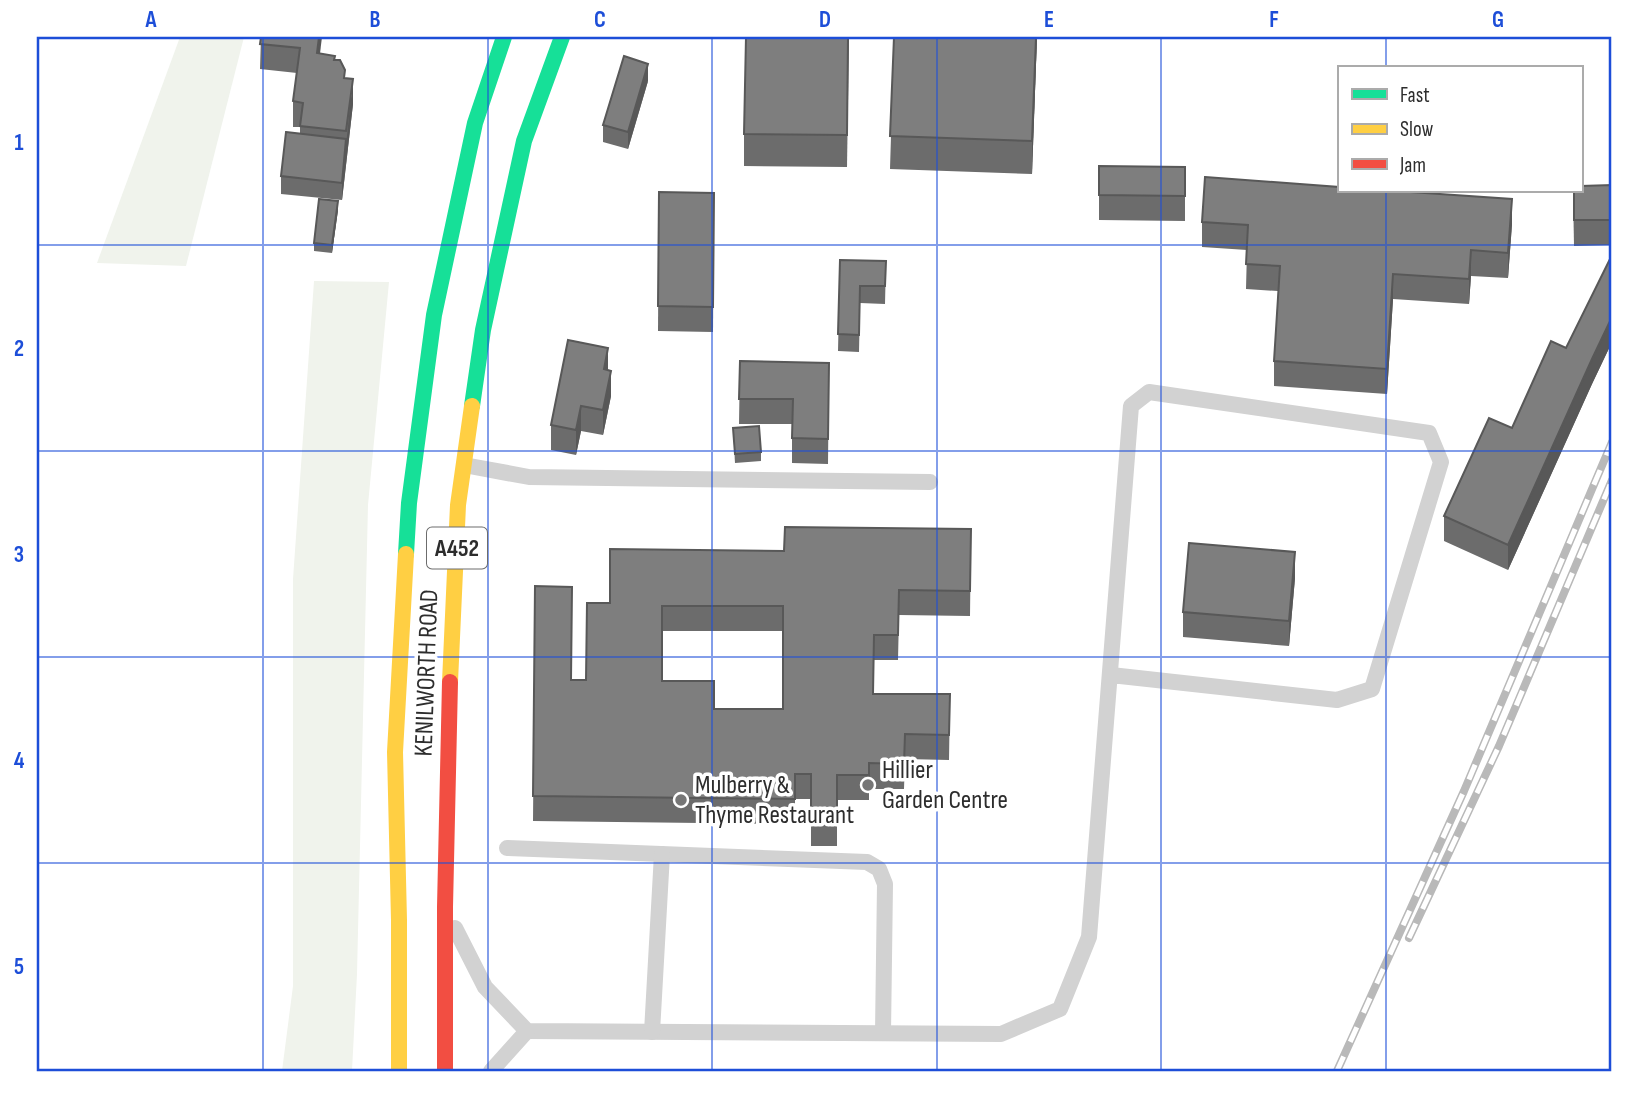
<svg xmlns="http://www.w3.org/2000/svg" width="1649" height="1108" font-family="'Sofia Sans Condensed',sans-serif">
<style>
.green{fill:#f0f3ec}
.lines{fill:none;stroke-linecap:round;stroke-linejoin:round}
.lane{stroke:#d2d2d2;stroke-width:16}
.fast{stroke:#16e098;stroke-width:16}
.slow{stroke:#ffcf43;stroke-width:16}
.jam{stroke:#f24e42;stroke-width:16}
.rail-casing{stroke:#b9b9b9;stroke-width:8}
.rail{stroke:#fff;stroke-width:5;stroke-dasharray:16;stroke-linecap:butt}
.wall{fill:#6c6c6c;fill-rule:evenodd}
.shaded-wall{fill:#585858}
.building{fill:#7e7e7e;stroke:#585858;stroke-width:2;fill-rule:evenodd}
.grid{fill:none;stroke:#1d4ed8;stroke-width:2;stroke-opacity:0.55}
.poi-dot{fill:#767676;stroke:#fff;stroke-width:2.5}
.labels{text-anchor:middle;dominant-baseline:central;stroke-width:7;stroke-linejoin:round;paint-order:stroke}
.shield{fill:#fff;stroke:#6c6c6c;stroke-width:2}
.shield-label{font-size:24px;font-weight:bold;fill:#2d2d2d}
.street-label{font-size:26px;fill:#2d2d2d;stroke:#fff}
.poi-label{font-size:26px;fill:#2d2d2d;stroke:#fff;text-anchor:start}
.neatline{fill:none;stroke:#1d4ed8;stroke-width:2.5}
.grid-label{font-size:23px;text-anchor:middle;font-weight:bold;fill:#1d4ed8}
</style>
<rect width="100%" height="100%" fill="#fff"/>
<g class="green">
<polygon points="180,37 244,37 186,266 97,263"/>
<polygon points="314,281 389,282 368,505 357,974 352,1071 282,1071 293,986 293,579"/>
</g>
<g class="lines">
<g class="lane">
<polyline points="464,465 529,477 930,482"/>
<polyline points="507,848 867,862 879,869 885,884 883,1033"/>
<polyline points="455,928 485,987 527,1031 1001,1034 1060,1009 1089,937 1131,406 1149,392 1429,433 1441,462 1372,689 1337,700 1111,675"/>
<polyline points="652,1032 662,854"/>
<polyline points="491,1071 527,1031"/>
</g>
<g class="fast">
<polyline points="472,406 483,330 524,141 562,37"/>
<polyline points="406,554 409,503 434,315 475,123 504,37"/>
</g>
<g class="slow">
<polyline points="450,682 458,505 472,406"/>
<polyline points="399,1071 399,920 395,752 406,554"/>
</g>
<polyline class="jam" points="445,1071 445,907 450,682"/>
<defs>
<g id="rail">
<polyline points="1409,938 1499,746 1612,480"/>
<polyline points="1337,1071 1464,791 1612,442"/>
</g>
</defs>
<use href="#rail" class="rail-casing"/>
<use href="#rail" class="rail"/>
</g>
<g class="wall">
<polygon points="261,37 320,54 335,60 345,78 353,104 342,200 281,194 281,176 300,134 300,127 293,127 293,101 297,73 260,69"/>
<polygon points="849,37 847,167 744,166 744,134"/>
<polygon points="894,37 1037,37 1032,174 890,169"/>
<polygon points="648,81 628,149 603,142 603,125"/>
<polygon points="1099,166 1185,167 1185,221 1099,220"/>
<polygon points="1612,185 1612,245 1574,246 1573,191"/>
<polygon points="659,192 714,193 713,332 658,331"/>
<polygon points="338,210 332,253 314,251 314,243"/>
<polygon points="1202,222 1512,224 1508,278 1471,276 1469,304 1393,299 1387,394 1274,386 1274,361 1278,291 1246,289 1247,250 1202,247"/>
<polygon points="1612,255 1612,342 1592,384 1508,570 1444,541 1444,516 1512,428 1566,348"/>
<polygon points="840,260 886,261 885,304 860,303 859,352 838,351"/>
<polygon points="740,361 829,363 828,464 792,463 792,424 739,424"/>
<polygon points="608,370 611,396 603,435 581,431 576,455 551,450 551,425"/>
<polygon points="733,428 761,452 761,461 735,463"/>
<path d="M971,529L970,616L899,615L898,660H874L873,694H950L949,760L905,759L904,789H869V800H837V846H811V799H795V824L533,821L535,586L571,680H586L610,603L784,551ZM662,631H783V709H714L662,681Z"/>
<polygon points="1295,578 1289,646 1183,637 1183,612"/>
</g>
<g class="shaded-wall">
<polygon points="319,37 322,37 317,78 317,53"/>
<polygon points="1036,37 1037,37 1032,174 1032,141"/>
<polygon points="648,64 648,81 628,149 628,132"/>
<polygon points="353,79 353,104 342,200 342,183"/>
<polygon points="1512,199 1512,224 1508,278 1508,253"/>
<polygon points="338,201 338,210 332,253 332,245"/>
<polygon points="1471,250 1471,276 1469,304 1469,279"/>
<polygon points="1393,274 1393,299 1387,394 1387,369"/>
<polygon points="1612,317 1612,342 1592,384 1508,570 1508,545 1592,359"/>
<polygon points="608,348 608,373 604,369"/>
<polygon points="611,371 611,396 603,435 603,410"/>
<polygon points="581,406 581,431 576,455 576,430"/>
<polygon points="1295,552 1295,578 1289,646 1289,621"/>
</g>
<g class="building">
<polygon points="261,37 319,37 317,53 335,56 334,60 340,60 345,70 344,78 353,79 346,131 300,126 303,103 293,101 300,48 260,44"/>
<polygon points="746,37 848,37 847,135 744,134"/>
<polygon points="894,37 1036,37 1032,141 890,136"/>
<polygon points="624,56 648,64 628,132 603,125"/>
<polygon points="286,132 346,139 342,183 281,176"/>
<polygon points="1099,166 1185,167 1185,196 1099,195"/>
<polygon points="1205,177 1339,187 1339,191 1396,191 1512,199 1508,253 1471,250 1469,279 1393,274 1387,369 1274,361 1280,266 1246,264 1248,225 1202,222"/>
<polygon points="1612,185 1612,220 1574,220 1574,191 1581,191 1581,186"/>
<polygon points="659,192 714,193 713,307 658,306"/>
<polygon points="319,199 338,201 332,245 314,243"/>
<polygon points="1612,255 1612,317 1592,359 1508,545 1444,516 1489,418 1512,428 1551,341 1566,348"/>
<polygon points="840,260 886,261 885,286 860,286 859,335 838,334"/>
<polygon points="568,340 608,348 604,369 611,371 603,410 581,406 576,430 551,425"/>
<polygon points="740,361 829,363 828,439 792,438 793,399 739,399"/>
<polygon points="759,426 761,452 735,454 733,428"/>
<path d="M785,527L971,529L970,591L899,590L898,635H874L873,694H950L949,735L905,734L904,764L869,763V775H837V821H811V774H795V799L533,796L535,586L572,587L571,680H586L587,603H610V549L784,551ZM662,606H783V709H714V681H662Z"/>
<polygon points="1189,543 1295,552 1289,621 1183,612"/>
</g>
<path class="grid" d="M263,37V1071M488,37V1071M712,37V1071M937,37V1071M1161,37V1071M1386,37V68M1386,191V1071M37,245H1612M37,451H1612M37,657H1612M37,863H1612"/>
<g class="poi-dot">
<circle cx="868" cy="785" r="7"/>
<circle cx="681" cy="800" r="7"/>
</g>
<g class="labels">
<rect class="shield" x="427" y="527.5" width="60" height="41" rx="5"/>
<g class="shield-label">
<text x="457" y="548">A452</text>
</g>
<g class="street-label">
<text transform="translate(427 673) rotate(-88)">KENILWORTH ROAD</text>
</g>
<g class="poi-label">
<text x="882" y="770">Hillier<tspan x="882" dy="30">Garden Centre</tspan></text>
<text x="695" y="785">Mulberry &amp;<tspan x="695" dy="30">Thyme Restaurant</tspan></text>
</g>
</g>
<rect width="1649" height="1108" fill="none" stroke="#ffffff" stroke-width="77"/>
<rect x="1338" y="66" width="245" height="126" fill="#ffffff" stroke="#ababab" stroke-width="2"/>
<rect x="1352" y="89" width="35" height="10" fill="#16e098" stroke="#ababab" stroke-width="2"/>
<text x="1400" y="102" font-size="21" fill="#2d2d2d">Fast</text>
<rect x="1352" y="124" width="35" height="10" fill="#ffcf43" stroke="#ababab" stroke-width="2"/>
<text x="1400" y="136" font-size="21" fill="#2d2d2d">Slow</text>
<rect x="1352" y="159" width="35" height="10" fill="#f24e42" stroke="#ababab" stroke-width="2"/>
<text x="1400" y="172" font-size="21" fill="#2d2d2d">Jam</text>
<rect x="38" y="38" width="1572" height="1032" class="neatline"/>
<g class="grid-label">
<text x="151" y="27">A</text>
<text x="375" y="27">B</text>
<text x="600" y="27">C</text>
<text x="825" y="27">D</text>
<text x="1049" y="27">E</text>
<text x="1274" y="27">F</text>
<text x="1498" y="27">G</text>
<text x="19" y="150">1</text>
<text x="19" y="356">2</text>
<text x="19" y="562">3</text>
<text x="19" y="768">4</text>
<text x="19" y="974">5</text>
</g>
</svg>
